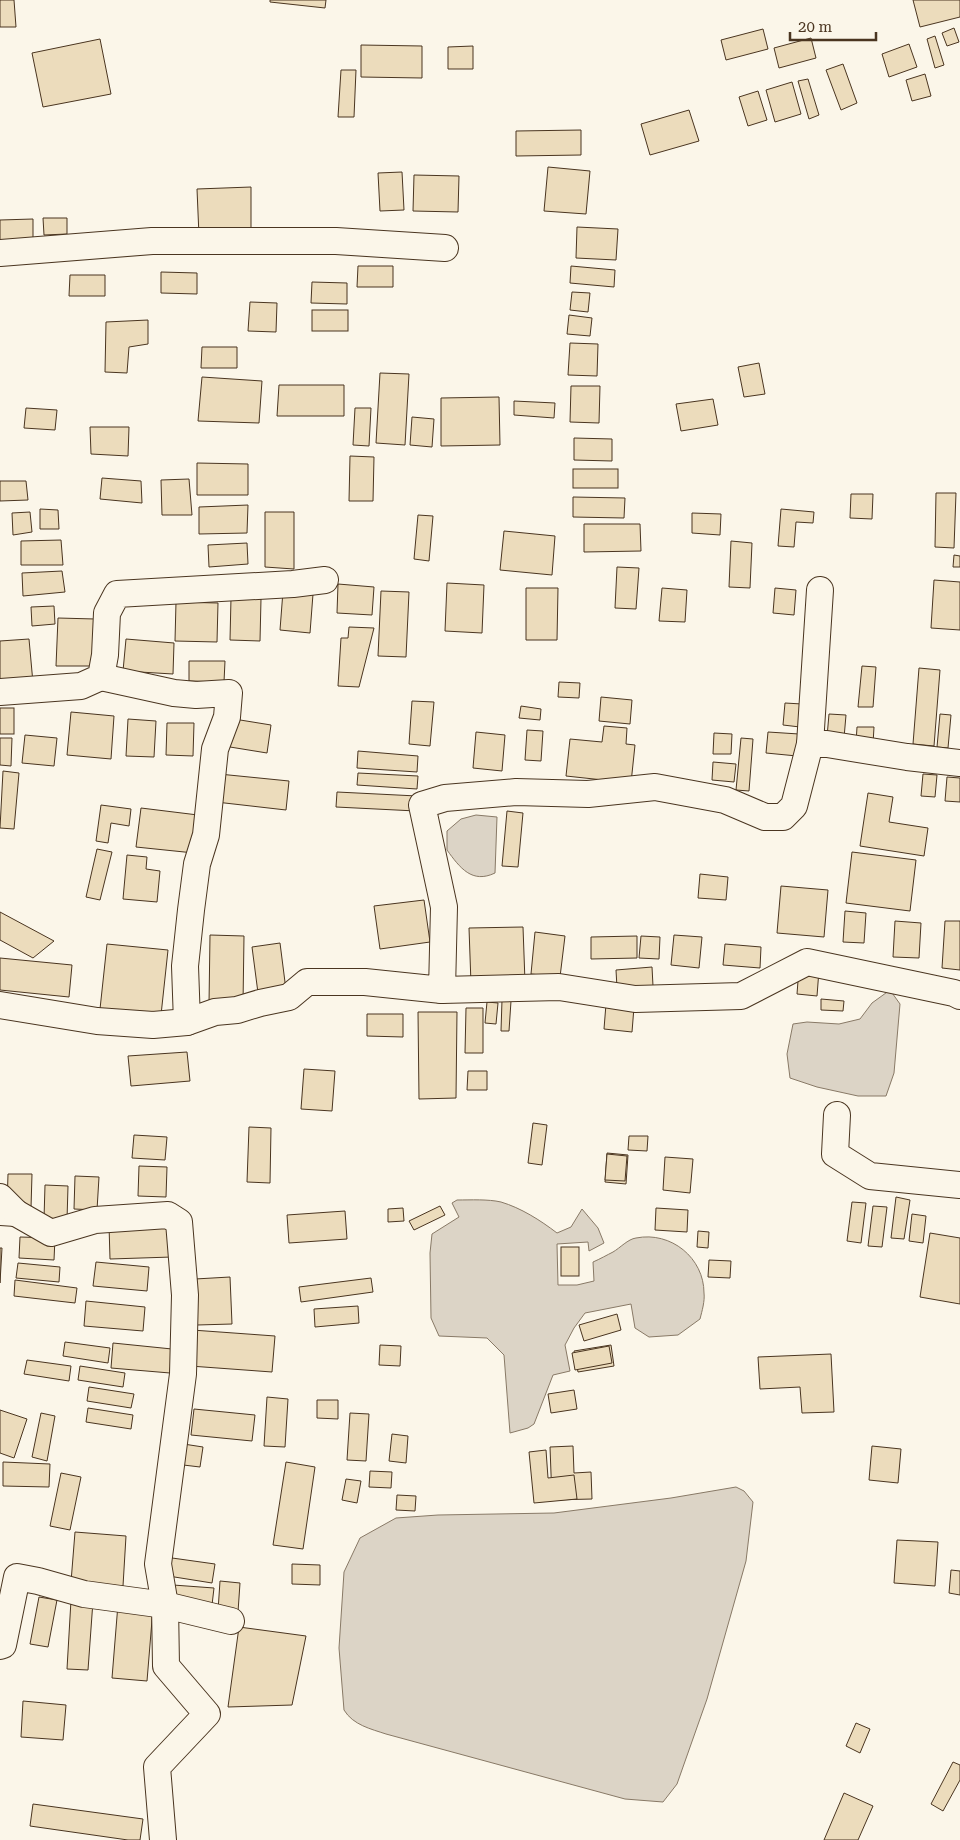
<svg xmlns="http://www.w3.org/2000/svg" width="960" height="1840" font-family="'Roboto Serif',serif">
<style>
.water{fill:#dcd4c6;stroke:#887966}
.building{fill:#ecdcbc;stroke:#4a3520}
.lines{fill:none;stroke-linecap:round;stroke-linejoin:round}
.minor-casing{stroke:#4a3520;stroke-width:28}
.minor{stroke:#fbf6e9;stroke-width:26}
</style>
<rect width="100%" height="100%" fill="#fbf6e9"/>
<g class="water">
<path d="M476,815L497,817L495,873C472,884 460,868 447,850V831L461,819Z"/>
<polygon points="890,990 900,1004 894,1073 886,1096 858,1096 817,1087 790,1078 787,1054 793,1024 807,1022 839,1024 860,1019 872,1003"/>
<path d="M457,1200C471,1200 488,1199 501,1202C521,1208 540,1220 557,1233L571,1227L582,1209L598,1228L604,1243L589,1251L588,1242L557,1244L558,1285H577L594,1281L593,1262C600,1259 607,1255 613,1252C620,1248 628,1239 636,1238C671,1231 704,1258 704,1293C705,1301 702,1311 700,1319L678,1335L649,1337L635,1328L631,1304L585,1313L574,1328L565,1345L570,1371L553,1375L534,1424L528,1428L510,1433L504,1355L487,1338L439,1336L431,1318L430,1253L432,1234L459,1217L452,1203Z"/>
<path d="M736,1487L744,1491L753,1502L746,1561L707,1699L677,1784L663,1802L625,1799L386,1734C371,1729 353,1725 344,1710L339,1648L344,1572L360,1538L396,1518L438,1515L554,1513L671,1498Z"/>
</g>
<g class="building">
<polygon points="0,0 14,0 16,27 0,27"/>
<polygon points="270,0 326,0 325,8 270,2"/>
<polygon points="913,0 960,0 960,17 920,27"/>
<polygon points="954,28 959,42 947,46 942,33"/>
<polygon points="763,29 768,49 726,60 721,40"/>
<polygon points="935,36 944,65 935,68 927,39"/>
<polygon points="811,38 816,58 779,68 774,48"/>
<polygon points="100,39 111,94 43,107 32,53"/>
<polygon points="909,44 917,67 889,77 882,54"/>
<polygon points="361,45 422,46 422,78 361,77"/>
<polygon points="473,46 473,69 448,69 448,47"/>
<polygon points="843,64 857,103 841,110 826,70"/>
<polygon points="341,70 356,70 354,117 338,117"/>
<polygon points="925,74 931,96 912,101 906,80"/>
<polygon points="808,79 819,115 809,119 798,81"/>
<polygon points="792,82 801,114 775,122 766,90"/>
<polygon points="758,91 767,120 748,126 739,97"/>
<polygon points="689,110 699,141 650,155 641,124"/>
<polygon points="581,130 581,155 516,156 516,131"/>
<polygon points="548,167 590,171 586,214 544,211"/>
<polygon points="402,172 404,210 380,211 378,173"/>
<polygon points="414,175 459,176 458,212 413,211"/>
<polygon points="251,187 251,231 199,236 197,189"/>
<polygon points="43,218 67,218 67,234 44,235"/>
<polygon points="33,219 33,240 0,241 0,220"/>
<polygon points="577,227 618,229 616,260 576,258"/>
<polygon points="358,266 393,266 393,287 357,287"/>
<polygon points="571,266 615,270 614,287 570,283"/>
<polygon points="161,272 197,273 197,294 161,293"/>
<polygon points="70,275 105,275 105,296 69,296"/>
<polygon points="312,282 347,283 347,304 311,303"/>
<polygon points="572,292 590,293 588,312 570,310"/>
<polygon points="250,302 277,303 276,332 248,331"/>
<rect x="312" y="310" width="36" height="21"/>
<polygon points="569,315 592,318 590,336 567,334"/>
<polygon points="148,320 148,344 129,347 127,373 105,372 106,322"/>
<polygon points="570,343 598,344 597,376 568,375"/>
<polygon points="202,347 237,347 237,368 201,368"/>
<polygon points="759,363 765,394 744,397 738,367"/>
<polygon points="380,373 409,374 405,445 376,443"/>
<polygon points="202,377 262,381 259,423 198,421"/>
<polygon points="279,385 344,385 344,416 277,416"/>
<polygon points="571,386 600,386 599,423 570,422"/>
<polygon points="499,397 500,445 441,446 441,398"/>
<polygon points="713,399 718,425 681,431 676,404"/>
<polygon points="514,401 555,403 554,418 514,415"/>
<polygon points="26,408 57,410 55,430 24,428"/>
<polygon points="355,408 371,408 369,446 353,445"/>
<polygon points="412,417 434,419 432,447 410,445"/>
<polygon points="90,427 129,427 128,456 91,454"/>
<polygon points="574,438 612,439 612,461 574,460"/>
<polygon points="350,456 374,457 373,501 349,501"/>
<polygon points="197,463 248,464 248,495 197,495"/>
<rect x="573" y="469" width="45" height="19"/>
<polygon points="102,478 141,481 142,503 100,499"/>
<polygon points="189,479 192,515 162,515 161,480"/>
<polygon points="0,481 26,481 28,500 0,501"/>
<polygon points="936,493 956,493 954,548 935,547"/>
<polygon points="851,494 873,494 872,519 850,518"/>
<polygon points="573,497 625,498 624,518 573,517"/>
<polygon points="248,505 247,533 199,534 199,507"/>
<polygon points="40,509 58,510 59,529 40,529"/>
<polygon points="781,509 814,512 813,523 796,522 794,547 778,546"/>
<polygon points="30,512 32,532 13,535 12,513"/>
<polygon points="265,512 294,512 294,569 265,567"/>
<polygon points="692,513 721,514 720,535 692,533"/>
<polygon points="418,515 433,516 429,561 414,559"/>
<polygon points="584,524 640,524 641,551 584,552"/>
<polygon points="504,531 555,536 552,575 500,570"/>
<polygon points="61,540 63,565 21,565 21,541"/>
<polygon points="731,541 752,543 750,588 729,587"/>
<polygon points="247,543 248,564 209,567 208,545"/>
<polygon points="954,555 960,556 960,567 953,567"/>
<polygon points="617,567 639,568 636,609 615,608"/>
<polygon points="62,571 65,592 23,596 22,573"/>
<polygon points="934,580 960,582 960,630 931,628"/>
<polygon points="447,583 484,585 482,633 445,631"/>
<polygon points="338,584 374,587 372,615 337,613"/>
<polygon points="526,588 558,588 557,640 526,640"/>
<polygon points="662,588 687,590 685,622 659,621"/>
<polygon points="775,588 796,590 794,615 773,613"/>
<polygon points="283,591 313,594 310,633 280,630"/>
<polygon points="381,591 409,592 406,657 378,656"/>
<polygon points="231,598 261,599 260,641 230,640"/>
<polygon points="176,602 218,603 217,642 175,641"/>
<polygon points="54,606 55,624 32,626 31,607"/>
<polygon points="58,618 95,619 94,666 56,666"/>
<polygon points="349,627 374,628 359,687 338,686 341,638 348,638"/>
<polygon points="29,639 33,683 0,686 0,641"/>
<polygon points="126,639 174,643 173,674 123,671"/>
<polygon points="189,661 225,661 224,682 189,681"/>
<polygon points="862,666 876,667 873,707 858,707"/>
<polygon points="919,668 940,670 934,746 913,744"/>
<polygon points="559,682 580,683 579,698 558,697"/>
<polygon points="601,697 632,700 630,724 599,721"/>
<polygon points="412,701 434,702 430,746 409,744"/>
<polygon points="785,703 802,704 800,727 783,725"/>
<polygon points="521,706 541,709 540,720 519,718"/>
<rect x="0" y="708" width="14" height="26"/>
<polygon points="71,712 114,716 111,759 67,755"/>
<polygon points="829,714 846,715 844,738 827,737"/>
<polygon points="940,714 951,715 948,748 937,747"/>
<polygon points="128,719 156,721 154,757 126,756"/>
<polygon points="234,719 271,725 267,753 230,747"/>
<polygon points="167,723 194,723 193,756 166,755"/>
<polygon points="604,726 627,728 626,744 635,745 631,783 566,776 570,739 602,742"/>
<polygon points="857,727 874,727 873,744 856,743"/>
<polygon points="527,730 543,731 541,761 525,760"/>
<polygon points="476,732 505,735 502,771 473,768"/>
<polygon points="768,732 799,734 797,756 766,753"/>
<polygon points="714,733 732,734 731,754 713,754"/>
<polygon points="25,735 57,738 54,766 22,763"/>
<polygon points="0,738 12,738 11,766 0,765"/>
<polygon points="741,738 753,739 749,791 736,790"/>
<polygon points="358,751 418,756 417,772 357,768"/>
<polygon points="713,762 736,764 734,782 712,780"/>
<polygon points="3,771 19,773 14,829 0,828"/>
<polygon points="358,773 418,776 417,789 357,785"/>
<polygon points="219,774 289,781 286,810 216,802"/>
<polygon points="923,774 937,775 935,797 921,796"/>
<polygon points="947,777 960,778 960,802 945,801"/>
<polygon points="337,792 417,796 416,811 336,807"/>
<polygon points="868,793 893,797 889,822 928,828 924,856 860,846"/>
<polygon points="101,805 131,809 129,826 111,823 108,843 96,841"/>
<polygon points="141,808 198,815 194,853 136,847"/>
<polygon points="507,811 523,813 518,867 502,866"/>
<polygon points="97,849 112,852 100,900 86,897"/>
<polygon points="852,852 916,860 910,911 846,903"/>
<polygon points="127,855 147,857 146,869 160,871 157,902 123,899"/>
<polygon points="700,874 728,877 726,900 698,898"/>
<polygon points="781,886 828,890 824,937 777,933"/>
<polygon points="424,900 430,942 380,949 374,906"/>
<polygon points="845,911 866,913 864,943 843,942"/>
<polygon points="0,912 54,941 33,958 0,940"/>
<polygon points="895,921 921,923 919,958 893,957"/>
<polygon points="945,921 960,921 960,970 942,968"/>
<polygon points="523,927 525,982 471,984 469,928"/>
<polygon points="535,932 565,936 560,977 531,974"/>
<polygon points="210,935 244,936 243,1004 209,1004"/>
<polygon points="674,935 702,937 699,968 671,965"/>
<polygon points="637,936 637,958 591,959 591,937"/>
<polygon points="641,936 660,937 659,959 639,958"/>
<polygon points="280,943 286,990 258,993 252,947"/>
<polygon points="107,944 168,950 161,1015 100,1009"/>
<polygon points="725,944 761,947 760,968 723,965"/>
<polygon points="0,958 72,965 69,997 0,990"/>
<polygon points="652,967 653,986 617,988 616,970"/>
<polygon points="799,968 819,970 817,996 797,994"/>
<polygon points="821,999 844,1001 843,1011 821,1010"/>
<polygon points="502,1000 511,1001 509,1031 501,1031"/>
<polygon points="487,1002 498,1003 496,1024 485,1023"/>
<polygon points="606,1004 634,1007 632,1032 604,1029"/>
<polygon points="466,1008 483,1008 483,1053 465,1053"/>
<polygon points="418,1012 457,1012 456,1098 419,1099"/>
<polygon points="367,1014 403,1014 403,1037 367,1036"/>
<polygon points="187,1052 190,1081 131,1086 128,1056"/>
<polygon points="304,1069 335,1071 332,1111 301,1109"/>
<polygon points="468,1071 487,1071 487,1090 467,1090"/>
<polygon points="533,1123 547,1125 542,1165 528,1163"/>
<polygon points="249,1127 271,1128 270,1183 247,1182"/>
<polygon points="134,1135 167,1137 165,1160 132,1158"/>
<polygon points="629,1136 648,1136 647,1151 628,1150"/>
<polygon points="607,1153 628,1155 626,1184 605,1182"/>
<polygon points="607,1154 627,1156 625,1181 605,1180"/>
<polygon points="665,1157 693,1159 690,1193 663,1190"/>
<polygon points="139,1166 167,1167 166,1197 138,1196"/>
<polygon points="8,1174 32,1174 31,1208 7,1207"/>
<polygon points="75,1176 99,1177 97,1210 74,1209"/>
<polygon points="45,1185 68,1186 67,1220 44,1219"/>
<polygon points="896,1197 910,1200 904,1239 891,1238"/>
<polygon points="852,1202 866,1203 861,1243 847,1241"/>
<polygon points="440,1206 445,1215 414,1230 409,1221"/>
<polygon points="873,1206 887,1207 882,1247 868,1246"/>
<polygon points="403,1208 404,1221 388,1222 388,1209"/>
<polygon points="656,1208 688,1210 687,1232 655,1230"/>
<polygon points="345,1211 347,1239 289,1243 287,1215"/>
<polygon points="912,1214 926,1216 923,1243 909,1241"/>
<polygon points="171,1223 172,1257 110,1259 109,1225"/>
<polygon points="698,1231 709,1232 708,1248 697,1247"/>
<polygon points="930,1233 960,1238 960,1304 920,1297"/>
<polygon points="20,1237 55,1238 54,1260 19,1258"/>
<rect x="561" y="1247" width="18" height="29"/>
<polygon points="0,1248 2,1248 0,1283"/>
<polygon points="709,1260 731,1261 730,1278 708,1277"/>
<polygon points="96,1262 149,1267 147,1291 93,1286"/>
<polygon points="18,1263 60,1267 59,1282 16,1278"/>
<polygon points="230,1277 232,1324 197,1325 195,1279"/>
<polygon points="371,1278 373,1292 301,1302 299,1287"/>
<polygon points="15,1280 77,1288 75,1303 14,1296"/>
<polygon points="86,1301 145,1307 143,1331 84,1326"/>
<polygon points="358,1306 359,1323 315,1327 314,1309"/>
<polygon points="617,1314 621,1330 584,1341 579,1325"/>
<polygon points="192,1330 275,1336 272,1372 190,1366"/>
<polygon points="65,1342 110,1348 108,1363 63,1356"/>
<polygon points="113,1343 172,1349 170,1373 111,1368"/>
<polygon points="380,1345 401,1346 400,1366 379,1365"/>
<polygon points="611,1345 614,1366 578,1372 574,1351"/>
<polygon points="609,1346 612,1363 575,1370 572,1353"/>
<polygon points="831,1354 834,1412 802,1413 800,1387 760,1389 758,1357"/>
<polygon points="27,1360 71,1366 69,1381 24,1374"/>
<polygon points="80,1366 125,1373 123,1387 78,1380"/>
<polygon points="89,1387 134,1394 131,1408 87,1401"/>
<polygon points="574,1390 577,1409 551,1413 548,1394"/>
<polygon points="267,1397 288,1399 285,1447 264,1446"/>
<polygon points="317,1400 338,1400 338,1419 317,1418"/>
<polygon points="88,1408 133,1415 131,1429 86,1422"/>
<polygon points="194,1409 255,1415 252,1441 191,1435"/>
<polygon points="0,1410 27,1419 14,1458 0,1453"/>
<polygon points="41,1413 55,1416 47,1461 32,1457"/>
<polygon points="350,1413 369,1414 366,1461 347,1460"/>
<polygon points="392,1434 408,1436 406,1463 389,1461"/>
<polygon points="177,1443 203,1447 200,1467 175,1464"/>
<polygon points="573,1446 574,1473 591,1472 592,1499 552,1500 550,1447"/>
<polygon points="872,1446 901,1449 898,1483 869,1480"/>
<polygon points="546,1450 548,1478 574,1475 577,1499 534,1503 529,1452"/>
<polygon points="3,1462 50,1464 49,1487 3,1486"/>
<polygon points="286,1462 315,1467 303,1549 273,1545"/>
<polygon points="370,1471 392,1472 391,1488 369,1487"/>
<polygon points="61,1473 81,1477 70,1530 50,1526"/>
<polygon points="346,1479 361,1481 357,1503 342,1500"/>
<polygon points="397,1495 416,1496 415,1511 396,1510"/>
<polygon points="75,1532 126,1536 123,1586 71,1582"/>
<polygon points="897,1540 938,1542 935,1586 894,1583"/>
<polygon points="165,1557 215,1564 212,1583 162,1575"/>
<polygon points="292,1564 320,1565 320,1585 292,1584"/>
<polygon points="951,1570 960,1571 960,1595 949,1593"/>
<polygon points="220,1581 240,1583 238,1612 218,1611"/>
<polygon points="173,1585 214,1588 212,1605 171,1602"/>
<polygon points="39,1597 57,1600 48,1647 30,1644"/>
<polygon points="71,1600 93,1601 88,1670 67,1669"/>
<polygon points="118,1604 153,1608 147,1681 112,1678"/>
<polygon points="239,1627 306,1636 292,1705 228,1707"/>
<polygon points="23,1701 66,1705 63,1740 21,1737"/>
<polygon points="856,1723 870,1729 860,1753 846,1746"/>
<polygon points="953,1762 960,1765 960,1780 943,1811 931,1804"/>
<polygon points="844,1793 873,1806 858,1840 824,1840"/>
<polygon points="33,1804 143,1819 140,1840 128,1840 30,1826"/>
</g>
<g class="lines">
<defs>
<g id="minor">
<polyline points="0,253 152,241 336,241 445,248"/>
<polyline points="101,677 174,693 196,695 229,693 227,717 215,749 206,835 197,864 191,910 185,966 187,1022"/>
<polyline points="0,692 81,686 101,677 105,655 107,613 117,594 293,584 325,580"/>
<polyline points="810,744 820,590"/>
<polyline points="442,990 559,987 635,999 741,996 807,962 954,993 960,996"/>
<polyline points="0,1005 97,1021 153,1025 187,1022 215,1012 237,1010 260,1003 289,997 307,982 365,982 442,990 444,907 422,805 445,798 516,792 588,794 655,787 725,800 765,817 783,817 794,806 810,744 827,744 907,757 960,763"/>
<polyline points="837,1115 835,1154 870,1176 960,1185"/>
<polyline points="0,1197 16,1213 0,1212"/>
<polyline points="16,1213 51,1233 95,1220 168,1215 179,1222 185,1295 183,1374 158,1564 165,1605 166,1666 207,1714 157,1767 163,1840"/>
<polyline points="0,1646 3,1645 17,1577 38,1581 84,1594 165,1605 231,1621"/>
</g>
</defs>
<use href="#minor" class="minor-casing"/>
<use href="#minor" class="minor"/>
</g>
<path d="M790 32v8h86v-8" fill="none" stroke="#4a3520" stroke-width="2.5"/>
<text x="798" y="32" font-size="15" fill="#4a3520" stroke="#fbf6e9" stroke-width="4" paint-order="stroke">20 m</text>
</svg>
